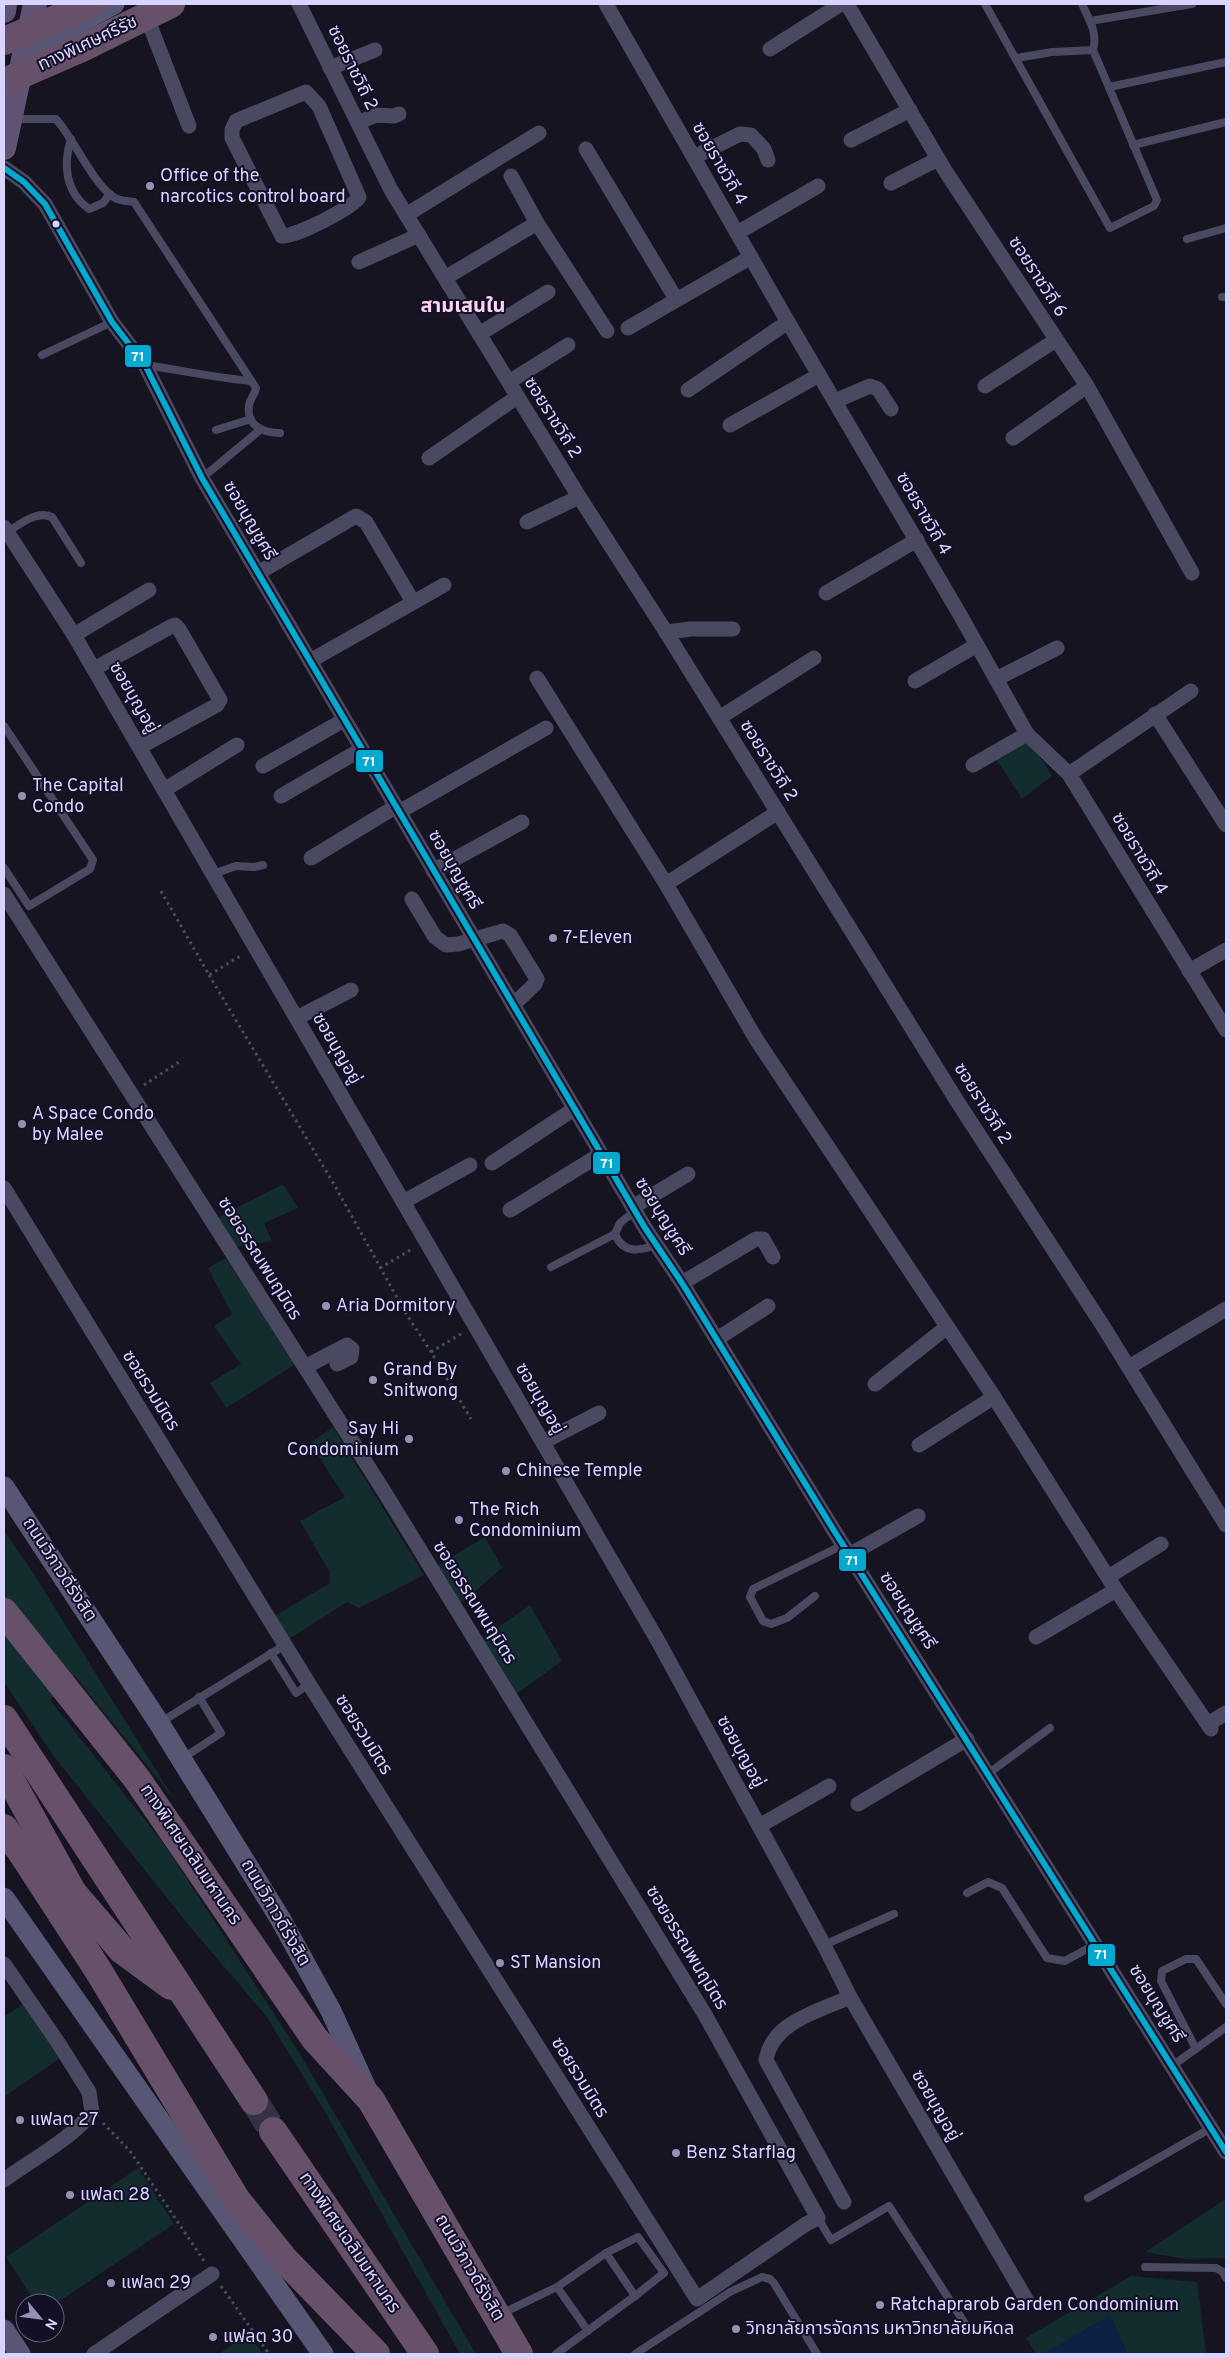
<svg xmlns="http://www.w3.org/2000/svg" width="1230" height="2358" font-family="Overpass,'Noto Sans Thai',sans-serif">
<style>
.green{fill:#132c2d}
.water{fill:#0d2144}
.lines{fill:none;stroke-linecap:round;stroke-linejoin:round}
.highway-tunnel{stroke:#333142;stroke-width:28;stroke-dasharray:28 14;stroke-linecap:butt}
.path{stroke:#44505f;stroke-width:3;stroke-dasharray:2.5 4;stroke-linecap:butt}
.lane{stroke:#4a4962;stroke-width:8}
.street{stroke:#4a4962;stroke-width:15}
.secondary{stroke:#575674;stroke-width:21}
.primary{stroke:#5e5373;stroke-width:24}
.highway{stroke:#67516a;stroke-width:28}
.highway-bridge{stroke:#67516a;stroke-width:28}
.bus-1-casing{stroke:#130f26;stroke-width:10}
.bus-1{stroke:#00a9ce;stroke-width:6}
.poi-dot{fill:#9591b1;stroke:#130f26;stroke-width:2}
.bus-dot{fill:#d9d4ff;stroke:#130f26;stroke-width:2}
.labels{text-anchor:middle;dominant-baseline:central;stroke-width:4;stroke-linejoin:round;paint-order:stroke}
.street-label{font-size:18px;fill:#d9d4ff;stroke:#130f26}
.poi-label{font-size:18px;fill:#d9d4ff;stroke:#130f26;text-anchor:start}
.quarter-label{font-size:20px;font-weight:bold;fill:#ffd6f0;stroke:#130f26}
.line-badge{stroke:#130f26;stroke-width:2}
.badge-label{font-size:14px;text-anchor:middle;font-weight:bold;fill:#fff}
</style>
<rect width="100%" height="100%" fill="#161421"/>
<g class="green">
<polygon points="1022,738 1043,761 1052,776 1022,799 994,756"/>
<polygon points="283,1184 298,1208 264,1223 272,1241 237,1247 217,1218"/>
<polygon points="226,1258 296,1364 226,1408 210,1383 241,1364 214,1326 232,1314 208,1268"/>
<polygon points="333,1427 424,1575 359,1608 347,1602 289,1639 273,1617 330,1583 329,1571 300,1521 345,1497 310,1443"/>
<polygon points="4,1531 30,1568 174,1799 74,1675 50,1700 167,1848 298,2051 476,2354 460,2354 324,2110 266,2016 187,1923 53,1755 4,1682"/>
<polygon points="485,1537 502,1568 461,1603 435,1567"/>
<polygon points="530,1605 562,1661 516,1694 480,1640"/>
<polygon points="26,2002 63,2056 4,2097 4,2017"/>
<polygon points="138,2168 174,2224 55,2304 36,2303 6,2257"/>
<polygon points="1226,2199 1226,2258 1186,2259 1145,2252"/>
<polygon points="1131,2276 1197,2282 1206,2354 1036,2354 1026,2338"/>
<polygon points="248,2334 263,2354 219,2354"/>
</g>
<polygon class="water" points="1110,2315 1128,2354 1043,2354"/>
<g class="lines">
<polyline class="highway-tunnel" points="254,2101 273,2131"/>
<g class="path">
<polyline points="161,891 209,975 242,955"/>
<polyline points="209,975 335,1186 405,1312 431,1352 471,1419"/>
<polyline points="144,1085 182,1060"/>
<polyline points="380,1268 412,1249"/>
<polyline points="431,1352 461,1334"/>
<polyline points="103,2123 130,2151 204,2261"/>
<polyline points="221,2286 269,2354"/>
</g>
<g class="lane">
<path d="M985,4L1110,228L1154,206L1157,200L1093,50C1098,32 1089,20 1082,4"/>
<polyline points="1090,21 1192,4"/>
<polyline points="1017,58 1052,52 1093,50"/>
<polyline points="1109,87 1226,62"/>
<path d="M14,119H56C74,139 94,186 115,198C120,201 128,201 134,202L256,388C255,395 249,400 249,406C246,426 264,433 280,433"/>
<path d="M71,139C63,164 65,192 89,209L103,203L110,194"/>
<polyline points="1133,145 1226,122"/>
<polyline points="1187,239 1226,228"/>
<polyline points="1222,297 1226,297"/>
<polyline points="42,355 112,322"/>
<path d="M145,365C180,370 216,378 251,381"/>
<polyline points="216,430 251,419"/>
<polyline points="202,478 260,430"/>
<path d="M7,532C21,524 36,510 52,517L81,563"/>
<polyline points="4,726 93,860 90,869 29,906 4,868"/>
<polyline points="213,874 236,866 254,867 263,865"/>
<path d="M635,1211L620,1223L615,1234C623,1254 639,1251 657,1245"/>
<polyline points="551,1267 615,1234"/>
<polyline points="815,1596 787,1618 771,1624 763,1621 750,1597 753,1589 843,1545"/>
<polyline points="271,1653 296,1693 309,1684"/>
<polyline points="161,1722 285,1645"/>
<polyline points="183,1758 221,1733 199,1697"/>
<polyline points="989,1773 1050,1728"/>
<polyline points="967,1893 988,1882 1002,1888 1047,1958 1065,1961 1096,1944"/>
<polyline points="824,1945 894,1914"/>
<polyline points="1196,2049 1161,1981 1162,1971 1186,1959 1196,1959 1226,2004"/>
<polyline points="1172,2066 1226,2027"/>
<polyline points="1088,2198 1211,2128"/>
<polyline points="818,2218 831,2240 889,2206 969,2330"/>
<polyline points="606,2253 638,2237 664,2273 635,2296"/>
<polyline points="1145,2267 1216,2268 1223,2272 1226,2278"/>
<polyline points="557,2287 588,2331"/>
<polyline points="501,2314 557,2287 606,2253 635,2296 556,2354"/>
<polyline points="635,2354 730,2292 762,2277 770,2279 774,2283 817,2354"/>
</g>
<g class="street">
<polyline points="299,4 391,190 578,495 666,632 957,1101 1103,1326 1226,1525"/>
<polyline points="606,4 788,322 959,613 1027,734 1069,774 1226,1030"/>
<polyline points="847,4 946,172 1087,386 1192,573"/>
<polyline points="144,10 189,126"/>
<polyline points="770,49 841,4"/>
<polyline points="330,68 375,50"/>
<path d="M306,92L319,106L359,197C353,208 295,237 282,236L232,138V130L236,121Z"/>
<polyline points="358,123 376,115 394,116 399,114"/>
<polyline points="851,140 910,110"/>
<polyline points="586,149 676,299"/>
<polyline points="694,157 740,134 751,135 764,149 768,160"/>
<polyline points="4,168 24,182 45,204 112,322 145,365 202,478 645,1228 682,1283 833,1529 1226,2152"/>
<polyline points="511,176 537,223 607,331"/>
<polyline points="891,183 938,159"/>
<polyline points="406,215 539,133"/>
<polyline points="737,233 818,186"/>
<polyline points="359,262 419,235"/>
<polyline points="445,278 537,223"/>
<polyline points="628,328 751,257"/>
<polyline points="479,334 548,292"/>
<polyline points="509,382 568,345"/>
<polyline points="985,386 1056,340"/>
<polyline points="688,390 788,322"/>
<polyline points="835,401 870,386 878,389 891,409"/>
<polyline points="730,425 819,375"/>
<polyline points="1013,438 1087,386"/>
<polyline points="429,458 517,397"/>
<polyline points="527,522 579,497"/>
<polyline points="4,527 74,635 658,1641 824,1945 850,1997 1026,2299"/>
<polyline points="258,573 356,516 366,522 413,602"/>
<polyline points="826,593 917,540"/>
<polyline points="666,632 691,629 733,629"/>
<polyline points="74,635 149,590"/>
<polyline points="310,661 444,585"/>
<polyline points="94,669 172,626 175,625 179,629 220,700 217,705 140,747"/>
<polyline points="537,678 666,884 756,1039 994,1397 1116,1590 1211,1729"/>
<polyline points="996,679 1057,648"/>
<polyline points="915,681 977,645"/>
<polyline points="1155,714 1226,825"/>
<polyline points="719,718 814,658"/>
<polyline points="973,765 1027,734"/>
<polyline points="263,766 344,720"/>
<polyline points="1069,774 1191,691"/>
<polyline points="164,790 237,745"/>
<polyline points="281,796 362,749"/>
<polyline points="399,812 546,728"/>
<polyline points="311,858 395,807"/>
<polyline points="433,871 522,822"/>
<polyline points="666,884 778,812"/>
<polyline points="4,894 385,1493 704,2013 818,2218 806,2224 697,2299 309,1684 4,1188"/>
<polyline points="412,899 435,937 446,945 458,944 503,931 510,935 537,979 535,984 513,1005"/>
<polyline points="1189,971 1226,950"/>
<polyline points="297,1018 351,990"/>
<polyline points="492,1163 574,1109"/>
<polyline points="403,1202 470,1165"/>
<polyline points="633,1207 688,1174"/>
<polyline points="510,1210 601,1154"/>
<polyline points="682,1283 756,1239 763,1239 773,1257"/>
<polyline points="717,1339 768,1306"/>
<polyline points="305,1367 347,1345 352,1349 351,1357 337,1364"/>
<polyline points="1129,1367 1226,1309"/>
<polyline points="875,1384 947,1327"/>
<polyline points="543,1442 599,1413"/>
<polyline points="919,1445 994,1397"/>
<polyline points="849,1555 918,1516"/>
<polyline points="1108,1577 1161,1544"/>
<polyline points="1036,1637 1116,1590"/>
<polyline points="1208,1724 1226,1713"/>
<polyline points="858,1804 967,1739"/>
<polyline points="759,1826 829,1786"/>
<path d="M4,1964L59,2044L89,2092L92,2112C74,2137 30,2161 4,2180"/>
<path d="M844,2202L766,2060C772,2022 819,2011 850,1997"/>
<polyline points="94,2354 212,2274"/>
</g>
<g class="secondary">
<polyline points="25,52 114,4"/>
<polyline points="4,1487 159,1723 281,1920 331,2011 366,2088"/>
<polyline points="4,1898 323,2354"/>
<polyline points="4,2330 20,2354"/>
</g>
<g class="primary">
<polyline points="4,11 5,4"/>
<polyline points="4,148 35,4"/>
</g>
<g class="highway">
<polyline points="4,1612 137,1779 315,2039 371,2100 519,2354"/>
<polyline points="4,1719 254,2101"/>
<polyline points="4,1768 73,1893 122,1950 171,1986"/>
<polyline points="4,1828 22,1853 98,1970 236,2199 284,2259 376,2354"/>
<polyline points="273,2131 425,2354"/>
</g>
<g class="highway-bridge">
<polyline points="4,41 91,4"/>
<polyline points="4,82 82,48 171,4"/>
</g>
<defs>
<polyline id="bus-1" points="4,168 24,182 45,204 112,322 145,365 202,478 645,1228 682,1283 833,1529 1226,2152"/>
</defs>
<use href="#bus-1" class="bus-1-casing"/>
<use href="#bus-1" class="bus-1"/>
</g>
<g class="poi-dot">
<circle cx="150" cy="186" r="5"/>
<circle cx="22" cy="796" r="5"/>
<circle cx="553" cy="938" r="5"/>
<circle cx="22" cy="1124" r="5"/>
<circle cx="326" cy="1306" r="5"/>
<circle cx="373" cy="1380" r="5"/>
<circle cx="409" cy="1439" r="5"/>
<circle cx="506" cy="1471" r="5"/>
<circle cx="459" cy="1520" r="5"/>
<circle cx="500" cy="1963" r="5"/>
<circle cx="20" cy="2120" r="5"/>
<circle cx="676" cy="2153" r="5"/>
<circle cx="70" cy="2195" r="5"/>
<circle cx="111" cy="2283" r="5"/>
<circle cx="880" cy="2305" r="5"/>
<circle cx="736" cy="2329" r="5"/>
<circle cx="213" cy="2337" r="5"/>
</g>
<circle class="bus-dot" cx="56" cy="224" r="4.5"/>
<g class="labels">
<g class="street-label">
<text transform="translate(88 44) rotate(-25)">ทางพิเศษศรีรัช</text>
<text transform="translate(352 68) rotate(64)">ซอยราชวิถี 2</text>
<text transform="translate(719 164) rotate(60)">ซอยราชวิถี 4</text>
<text transform="translate(1037 277) rotate(57)">ซอยราชวิถี 6</text>
<text transform="translate(552 418) rotate(58)">ซอยราชวิถี 2</text>
<text transform="translate(923 514) rotate(60)">ซอยราชวิถี 4</text>
<text transform="translate(249 521) rotate(60)">ซอยบุญชูศรี</text>
<text transform="translate(133 698) rotate(60)">ซอยบุญอยู่</text>
<text transform="translate(768 761) rotate(58)">ซอยราชวิถี 2</text>
<text transform="translate(1139 854) rotate(59)">ซอยราชวิถี 4</text>
<text transform="translate(454 870) rotate(60)">ซอยบุญชูศรี</text>
<text transform="translate(336 1049) rotate(60)">ซอยบุญอยู่</text>
<text transform="translate(982 1104) rotate(58)">ซอยราชวิถี 2</text>
<text transform="translate(662 1217) rotate(58)">ซอยบุญชูศรี</text>
<text transform="translate(259 1259) rotate(58)">ซอยอรรณพนฤมิตร</text>
<text transform="translate(150 1391) rotate(58)">ซอยรวมมิตร</text>
<text transform="translate(539 1399) rotate(60)">ซอยบุญอยู่</text>
<text transform="translate(59 1570) rotate(57)">ถนนวิภาวดีรังสิต</text>
<text transform="translate(474 1603) rotate(58)">ซอยอรรณพนฤมิตร</text>
<text transform="translate(907 1611) rotate(57)">ซอยบุญชูศรี</text>
<text transform="translate(363 1735) rotate(58)">ซอยรวมมิตร</text>
<text transform="translate(740 1752) rotate(61)">ซอยบุญอยู่</text>
<text transform="translate(190 1855) rotate(56)">ทางพิเศษเฉลิมมหานคร</text>
<text transform="translate(275 1913) rotate(60)">ถนนวิภาวดีรังสิต</text>
<text transform="translate(686 1948) rotate(59)">ซอยอรรณพนฤมิตร</text>
<text transform="translate(1156 2004) rotate(58)">ซอยบุญชูศรี</text>
<text transform="translate(579 2078) rotate(58)">ซอยรวมมิตร</text>
<text transform="translate(935 2106) rotate(60)">ซอยบุญอยู่</text>
<text transform="translate(349 2243) rotate(56)">ทางพิเศษเฉลิมมหานคร</text>
<text transform="translate(469 2268) rotate(60)">ถนนวิภาวดีรังสิต</text>
</g>
<g class="poi-label">
<text x="160" y="176">Office of the<tspan x="160" dy="21">narcotics control board</tspan></text>
<text x="32" y="786">The Capital<tspan x="32" dy="21">Condo</tspan></text>
<text x="563" y="938">7-Eleven</text>
<text x="32" y="1114">A Space Condo<tspan x="32" dy="21">by Malee</tspan></text>
<text x="336" y="1306">Aria Dormitory</text>
<text x="383" y="1370">Grand By<tspan x="383" dy="21">Snitwong</tspan></text>
<text x="399" y="1429" text-anchor="end">Say Hi<tspan x="399" dy="21">Condominium</tspan></text>
<text x="516" y="1471">Chinese Temple</text>
<text x="469" y="1510">The Rich<tspan x="469" dy="21">Condominium</tspan></text>
<text x="510" y="1963">ST Mansion</text>
<text x="30" y="2120">แฟลต 27</text>
<text x="686" y="2153">Benz Starflag</text>
<text x="80" y="2195">แฟลต 28</text>
<text x="121" y="2283">แฟลต 29</text>
<text x="890" y="2305">Ratchaprarob Garden Condominium</text>
<text x="746" y="2329">วิทยาลัยการจัดการ มหาวิทยาลัยมหิดล</text>
<text x="223" y="2337">แฟลต 30</text>
</g>
<g class="quarter-label">
<text x="463" y="307">สามเสนใน</text>
</g>
</g>
<g class="line-badge">
<rect x="124" y="344" width="28" height="24" rx="5" fill="#00a9ce"/>
<rect x="355" y="749" width="29" height="24" rx="5" fill="#00a9ce"/>
<rect x="592" y="1151" width="29" height="24" rx="5" fill="#00a9ce"/>
<rect x="838" y="1548" width="29" height="24" rx="5" fill="#00a9ce"/>
<rect x="1087" y="1943" width="29" height="24" rx="5" fill="#00a9ce"/>
</g>
<g class="badge-label">
<text x="138" y="361">71</text>
<text x="369" y="766">71</text>
<text x="607" y="1168">71</text>
<text x="852" y="1565">71</text>
<text x="1101" y="1959">71</text>
</g>
<rect width="1230" height="2358" fill="none" stroke="#d9d4ff" stroke-width="10"/>
<g transform="translate(40 2318) rotate(119)"><circle r="24" fill="#130f26" stroke="#625e7d"/>
<path d="M0-4L9 19L0 12L-9 19Z" fill="#9591b1"/>
<text y="-8" font-size="14" font-weight="bold" text-anchor="middle" fill="#d9d4ff">N</text>
</g>
</svg>
